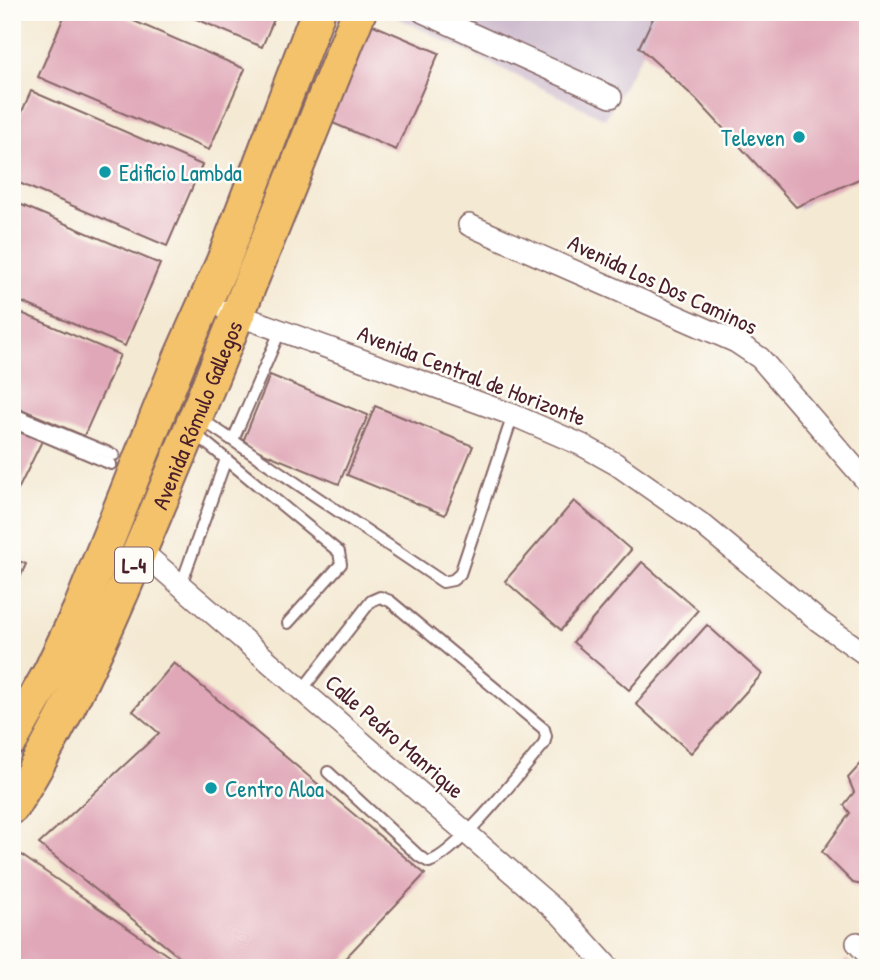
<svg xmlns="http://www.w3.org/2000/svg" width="880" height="980" font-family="'Patrick Hand',sans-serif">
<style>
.industrial{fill:#cfbdcf}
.building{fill:#e0a7b8}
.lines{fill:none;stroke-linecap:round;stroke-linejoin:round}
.service-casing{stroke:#866666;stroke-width:14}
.minor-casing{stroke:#866666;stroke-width:24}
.primary-casing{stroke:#866666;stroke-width:37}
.service{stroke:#fff;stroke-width:10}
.minor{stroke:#fff;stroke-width:21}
.primary{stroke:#f3c26a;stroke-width:33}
.culture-dot{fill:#0f9aa8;stroke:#fdfcf7;stroke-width:2.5}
.labels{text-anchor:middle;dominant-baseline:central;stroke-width:5;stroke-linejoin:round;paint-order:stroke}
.shield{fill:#fdfcf7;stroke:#806168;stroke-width:2}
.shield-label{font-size:21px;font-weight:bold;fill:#4a1f2b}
.culture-label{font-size:23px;fill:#0d838f;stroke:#fdfcf7;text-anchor:start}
.street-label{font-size:23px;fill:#4a1f2b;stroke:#fdfcf7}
</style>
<rect width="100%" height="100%" fill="#fdfcf7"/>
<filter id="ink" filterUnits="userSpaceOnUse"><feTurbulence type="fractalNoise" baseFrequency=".0143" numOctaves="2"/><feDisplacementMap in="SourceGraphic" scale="14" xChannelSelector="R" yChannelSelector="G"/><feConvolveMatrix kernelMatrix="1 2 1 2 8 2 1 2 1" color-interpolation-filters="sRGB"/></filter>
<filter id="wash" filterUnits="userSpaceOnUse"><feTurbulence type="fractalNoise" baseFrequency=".00686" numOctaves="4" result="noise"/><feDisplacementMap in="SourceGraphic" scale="28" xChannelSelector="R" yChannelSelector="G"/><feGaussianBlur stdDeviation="1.57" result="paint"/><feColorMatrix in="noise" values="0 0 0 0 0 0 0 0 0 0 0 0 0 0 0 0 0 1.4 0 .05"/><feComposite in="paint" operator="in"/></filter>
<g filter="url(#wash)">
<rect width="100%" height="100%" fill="#f4e9d3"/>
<polygon class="industrial" points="386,12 868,12 868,158 800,209 646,47 605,119"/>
<g id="blocks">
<g class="building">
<polygon points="66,12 113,12 245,69 209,150 38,77"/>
<polygon points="180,12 277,12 262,47"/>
<polygon points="656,12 868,12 868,175 796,207 696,99 639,47"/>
<polygon points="371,24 439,53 396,150 328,121"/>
<polygon points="31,91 202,165 167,246 12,180 12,134"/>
<polygon points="12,201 160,264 125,346 12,298"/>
<polygon points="12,309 120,355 84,436 12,405"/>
<polygon points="270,375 368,415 339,484 242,444"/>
<polygon points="375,406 473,446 445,515 347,475"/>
<polygon points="12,429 42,441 12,502"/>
<polygon points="574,501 631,550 561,630 505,581"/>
<polygon points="12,558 26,564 12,596"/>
<polygon points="642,562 698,610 629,690 573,642"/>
<polygon points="707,625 762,674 691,753 636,704"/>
<polygon points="174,663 425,874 336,968 193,968 39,844 159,733 133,711"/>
<polygon points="868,756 868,886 853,883 822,852 850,813 844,805 854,792 848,778"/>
<polygon points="21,855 186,968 12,968 12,868"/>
<polygon points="847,960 855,968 839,968"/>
</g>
</g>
</g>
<g filter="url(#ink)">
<use href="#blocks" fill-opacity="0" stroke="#866666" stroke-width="2"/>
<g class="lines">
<defs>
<g id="service">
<polyline points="12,413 114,455"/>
<polyline points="198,417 443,582 453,580 460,574 513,415"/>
<polyline points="12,422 111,464"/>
<polyline points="193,432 339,552 341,564 288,623"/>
<polyline points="233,440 281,329"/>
<polyline points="181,585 226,459"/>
<path d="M302,690L371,601L380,597L390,601L544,729L546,736L544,744C522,770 458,853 429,862L420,857L328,772"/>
</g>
<g id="minor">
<polyline points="423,12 611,97"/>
<polyline points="469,225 736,342 760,358 868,483"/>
<polyline points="227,311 513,415 582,445 616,464 703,525 820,622 868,656"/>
<polyline points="140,550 561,915 609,968"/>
<polyline points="857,943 868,955"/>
</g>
<g id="primary">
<polyline points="12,739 50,672 80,609 180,359 223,262 318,12"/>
<path id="s1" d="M12,807C80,699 127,582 176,464C239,314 298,163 359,12"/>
</g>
</defs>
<use href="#service" class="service-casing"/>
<use href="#minor" class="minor-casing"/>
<use href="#primary" class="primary-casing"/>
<use href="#service" class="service"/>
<use href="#minor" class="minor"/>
<use href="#primary" class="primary"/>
</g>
</g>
<g class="culture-dot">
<circle cx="799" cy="137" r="7"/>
<circle cx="105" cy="172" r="7"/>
<circle cx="211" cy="788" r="7"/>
</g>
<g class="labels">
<rect class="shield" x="115" y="547.5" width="38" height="35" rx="5"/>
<g class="shield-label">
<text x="134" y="565">L-4</text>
</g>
<g class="culture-label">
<text x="785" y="137" text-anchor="end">Televen</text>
<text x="119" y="172">Edificio Lambda</text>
<text x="225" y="788">Centro Aloa</text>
</g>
<g class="street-label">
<text transform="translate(663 284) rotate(25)">Avenida Los Dos Caminos</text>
<text transform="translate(472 375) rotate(21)">Avenida Central de Horizonte</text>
<text stroke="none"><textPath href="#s1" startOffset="434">Avenida Rómulo Gallegos</textPath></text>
<text transform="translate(395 736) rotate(41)">Calle Pedro Manrique</text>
</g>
</g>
<rect width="880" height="980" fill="none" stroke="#fdfcf7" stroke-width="42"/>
</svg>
